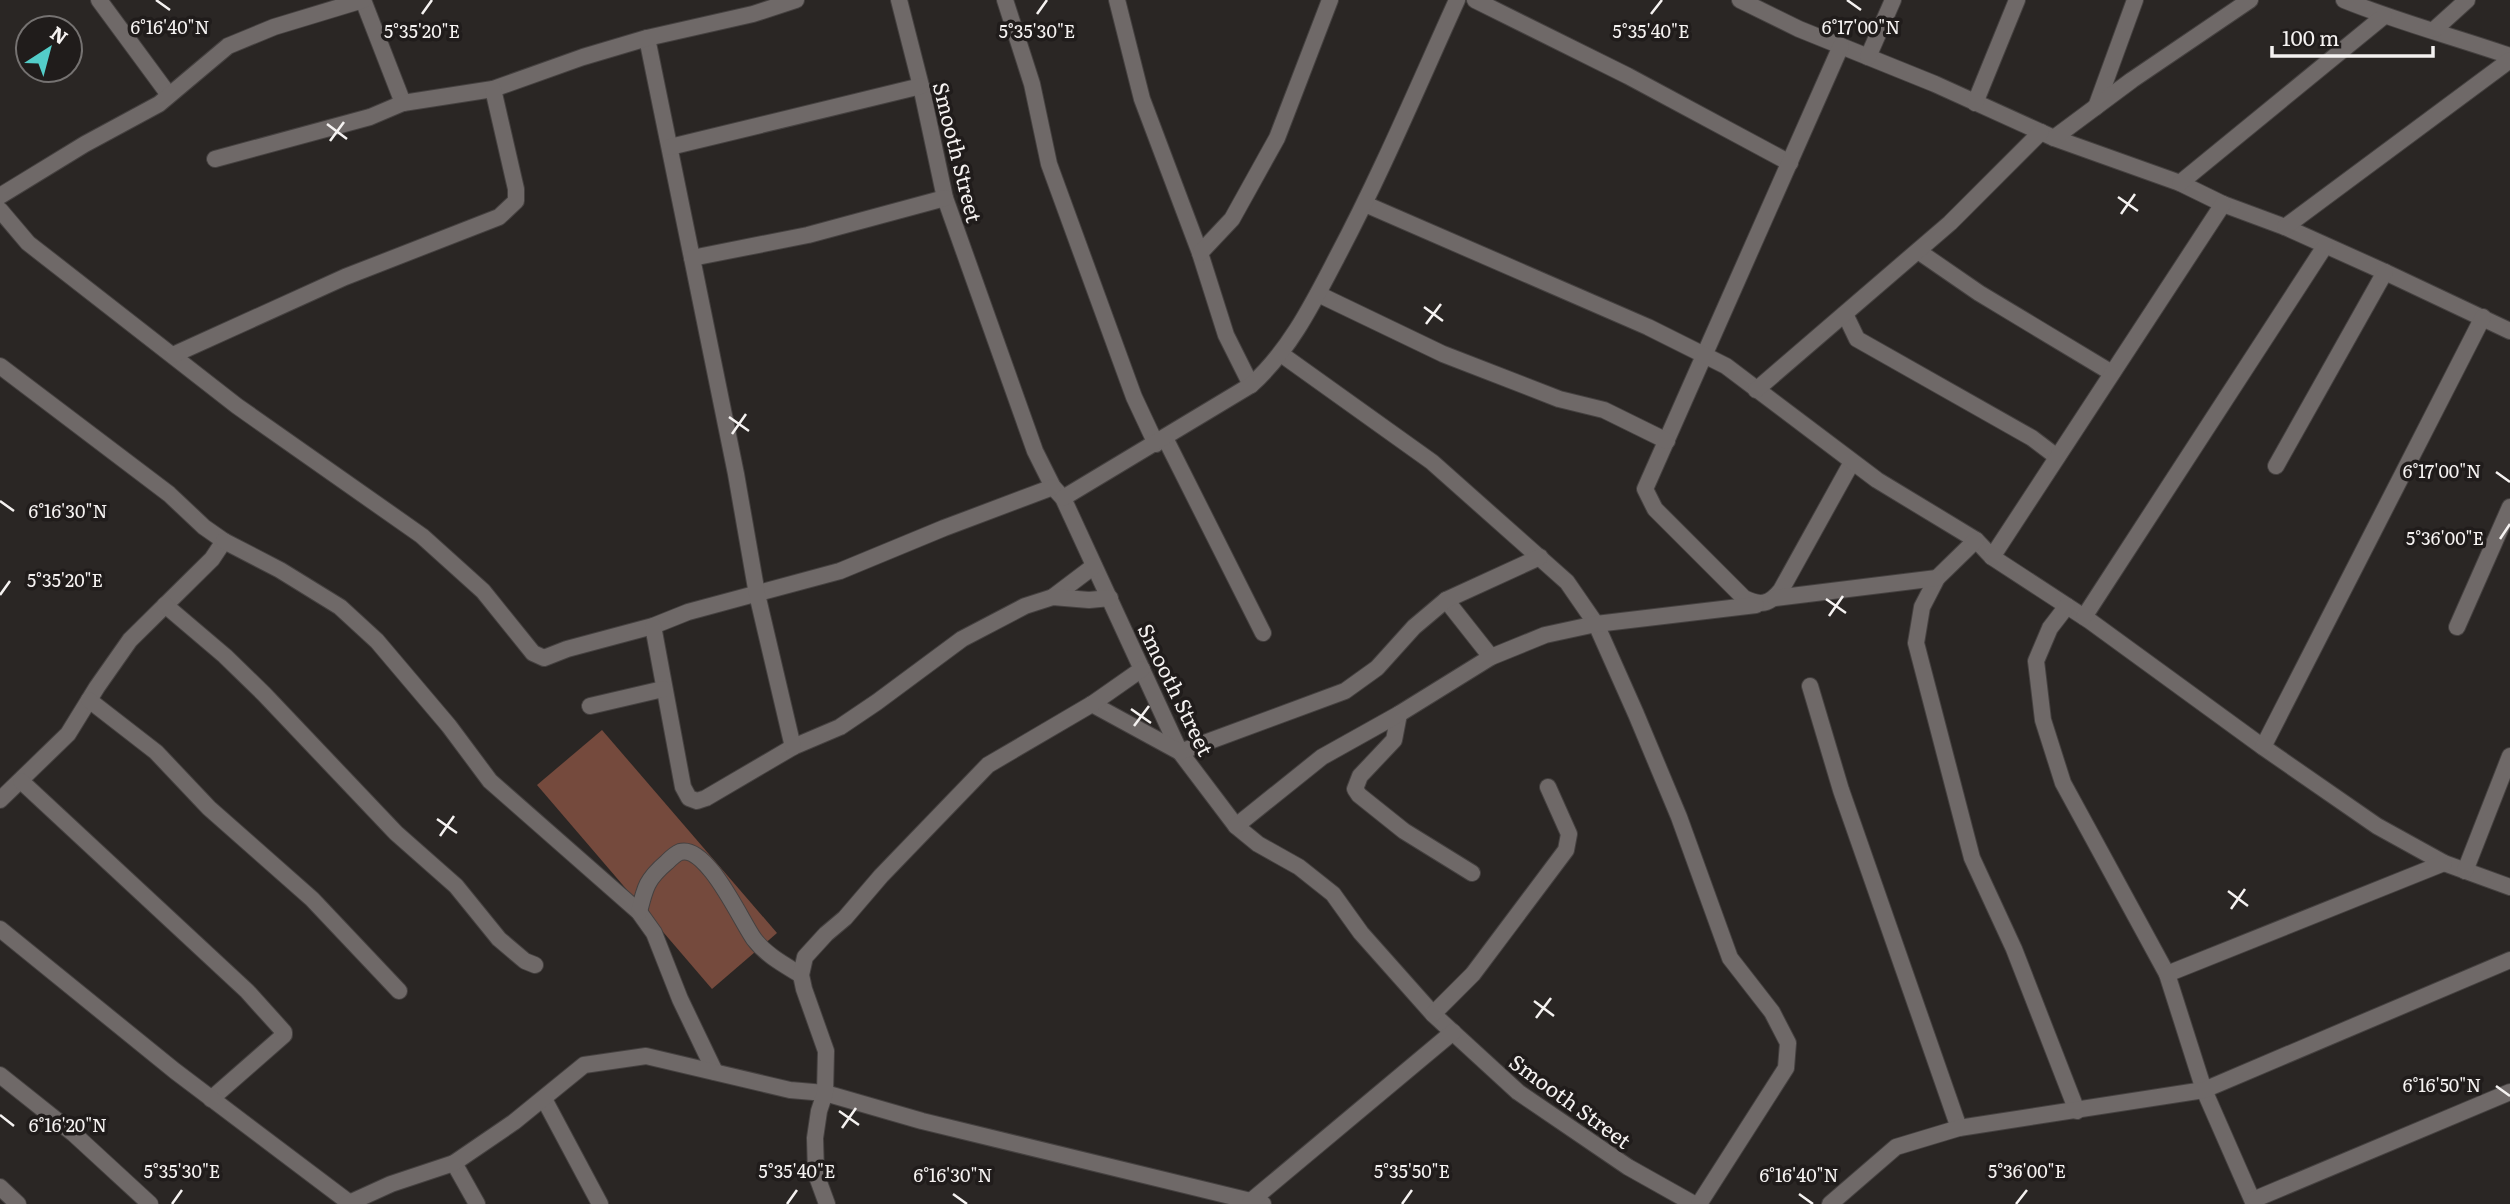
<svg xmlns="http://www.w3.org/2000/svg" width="2510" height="1204" font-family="Literata,serif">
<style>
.forest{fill:#754a3d}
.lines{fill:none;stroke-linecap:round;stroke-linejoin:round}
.minor-casing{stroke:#454140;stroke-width:18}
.minor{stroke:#6f6968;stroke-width:16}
.ticks{fill:none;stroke:#f5f2f1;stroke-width:2.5}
.labels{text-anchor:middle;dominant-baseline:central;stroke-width:7;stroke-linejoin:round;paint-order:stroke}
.street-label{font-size:21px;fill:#f5f2f1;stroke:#201c1b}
.ticks-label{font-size:18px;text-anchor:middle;fill:#f5f2f1;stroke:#201c1b;stroke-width:7;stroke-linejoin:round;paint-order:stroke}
</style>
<rect width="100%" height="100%" fill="#2a2624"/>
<polygon class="forest" points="602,730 777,933 712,989 537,785"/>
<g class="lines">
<defs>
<g id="minor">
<polyline points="99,0 169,95"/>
<polyline points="363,0 403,103"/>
<polyline points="899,0 921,86 945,198 1035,451 1053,487 1063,498 1180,752 1236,826 1258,844 1299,867 1333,894 1361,933 1433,1014 1518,1092 1628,1167 1694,1204"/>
<polyline points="1005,0 1032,84 1049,164 1134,397 1156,444"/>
<polyline points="1117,0 1142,99 1200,253 1226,335 1251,385"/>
<polyline points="1475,0 1628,76 1790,163"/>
<polyline points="1740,0 1799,29 1935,84 2054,138 2180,183 2223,204 2285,227 2385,272 2510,331"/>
<path d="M2344,0C2398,22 2455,37 2510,56"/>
<polyline points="2435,29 2467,0"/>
<polyline points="647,38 692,258"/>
<path d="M1841,46L1645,489L1655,509L1744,598C1760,606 1769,605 1781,590L1852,462"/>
<polyline points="1868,57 1893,0"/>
<polyline points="1975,103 2017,0"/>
<polyline points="2096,107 2135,0"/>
<polyline points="2054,138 2132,80 2250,0"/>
<polyline points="670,147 921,86"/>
<polyline points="215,159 370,117 403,103 493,89 583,57 647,38 753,14 796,0"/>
<polyline points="2180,183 2384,16"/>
<polyline points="0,196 85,144 159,104 228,46 274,27 363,0"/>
<polyline points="1365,204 1648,327 1726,366 1877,480 1976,540 1992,557 2090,621 2263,747 2377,826 2444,863 2510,887"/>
<polyline points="0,210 28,243 237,406 422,536 483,591 533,653 544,658 567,649 653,626 688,612 840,571 944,528 1053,487"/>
<polyline points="2285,227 2510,60"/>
<polyline points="1918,251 1979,293 2112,373"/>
<polyline points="1200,253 1232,219 1277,138 1330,0"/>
<polyline points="1318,294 1443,354 1559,399 1604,410 1667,441"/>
<polyline points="1845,314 1857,339 2032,438 2057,457"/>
<polyline points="1281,354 1432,462 1567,582 1596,624 1636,714 1679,817 1730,958 1772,1012 1788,1043 1786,1068 1699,1204"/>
<polyline points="173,355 345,277 499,217 516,201 516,189 493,89"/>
<polyline points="0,366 169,494 204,527 224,541 212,559 130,640 97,687 68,734 0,800"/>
<polyline points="1756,390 1950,223 2041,132"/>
<polyline points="1165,438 1263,633"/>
<polyline points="2276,466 2385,272"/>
<path d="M1063,498L1251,385C1290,350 1313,303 1337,257C1381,174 1418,86 1457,0"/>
<polyline points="1976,540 1937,578 1922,607 1916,643 1972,858 2014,949 2077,1111"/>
<polyline points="224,541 280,570 340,607 377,641 449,726 490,781 639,912 654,933 680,999 715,1072"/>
<polyline points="1992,557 2223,204"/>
<polyline points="1053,597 1094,566"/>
<polyline points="1775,598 1937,578"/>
<polyline points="1446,600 1491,657"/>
<polyline points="165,605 225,656 264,694 396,833 456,886 499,939 525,961 535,965"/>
<polyline points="2067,606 2050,628 2036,661 2043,720 2063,783 2167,974 2204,1090 2254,1204"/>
<polyline points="2084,617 2325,246"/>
<polyline points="653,626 683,787 689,798 697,801 706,798 793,747 840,727 877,702 962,639 1025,606 1053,597 1089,600 1110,598"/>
<polyline points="2457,627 2510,507"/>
<polyline points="1810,686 1841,790 1959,1128"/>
<polyline points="89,700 156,752 209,808 312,899 399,991"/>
<polyline points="1092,704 1180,752 1345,691 1377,668 1414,627 1446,600 1540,557"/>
<polyline points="590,706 663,689"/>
<polyline points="1399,714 1394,740 1360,776 1355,789 1359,795 1404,831 1472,873"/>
<polyline points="793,747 757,594 736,474 692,258 808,235 945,198"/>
<polyline points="2263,747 2483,317"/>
<polyline points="21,781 247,991 284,1032 284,1035 211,1099"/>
<polyline points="1236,826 1322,757 1399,714 1491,657 1545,635 1596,624 1756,605"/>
<polyline points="2465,871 2510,756"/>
<path d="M639,912C645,887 647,879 667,862C670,859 675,854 680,852C707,844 741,921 754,939C766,955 783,964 801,975"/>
<polyline points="0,929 175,1071 351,1204"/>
<polyline points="2167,974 2444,863"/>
<polyline points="1433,1014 1473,974 1566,850 1569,834 1548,787"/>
<polyline points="0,1075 74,1134 150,1204"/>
<polyline points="544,1099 600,1204"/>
<polyline points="454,1163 477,1204"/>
<polyline points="0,1187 18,1204"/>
<polyline points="2253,1200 2510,1092"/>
<polyline points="347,1204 391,1184 454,1163 514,1122 584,1065 646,1056 790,1090 825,1093 922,1121 1263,1204"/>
<polyline points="827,1204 816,1174 815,1138 819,1111 825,1093 826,1051 804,989 801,975 805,957 826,934 845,918 881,876 988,765 1092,704 1142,669"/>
<polyline points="1250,1204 1251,1201 1453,1032"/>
<polyline points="1830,1204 1896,1147 1959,1128 2204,1090 2510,960"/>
</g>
</defs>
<use href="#minor" class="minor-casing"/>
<use href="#minor" class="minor"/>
</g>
<path class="ticks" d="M156,0L170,10M1847,0L1861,10M422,14L432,0M1037,14L1047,0M1651,14L1662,0M327,124L347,139M330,141L344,122M2118,197L2138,211M2121,214L2135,194M1424,307L1443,321M1426,324L1441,304M729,417L749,431M732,434L746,414M2496,472L2510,482M0,501L14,511M2500,539L2510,524M0,595L10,581M1826,599L1846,613M1829,616L1843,596M1131,709L1151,723M1134,726L1149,706M437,819L457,833M440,836L454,816M2228,891L2248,906M2231,909L2245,889M1534,1001L1554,1016M1536,1018L1551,998M2496,1086L2510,1096M839,1111L859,1125M0,1115L14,1126M842,1128L856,1108M953,1194L967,1204M1799,1194L1813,1204M172,1204L182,1190M787,1204L797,1190M1402,1204L1412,1190M2016,1204L2027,1190"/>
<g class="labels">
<g class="street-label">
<text transform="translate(959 152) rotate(76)">Smooth Street</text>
<text transform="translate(1177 689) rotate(64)">Smooth Street</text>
<text transform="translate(1571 1100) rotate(36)">Smooth Street</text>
</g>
</g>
<g class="ticks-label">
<text x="170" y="34">6°16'40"N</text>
<text x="1861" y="34">6°17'00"N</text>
<text x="422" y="38">5°35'20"E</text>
<text x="1037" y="38">5°35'30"E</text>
<text x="1651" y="38">5°35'40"E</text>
<text x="2442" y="478">6°17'00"N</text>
<text x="68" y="518">6°16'30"N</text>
<text x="2445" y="545">5°36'00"E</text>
<text x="65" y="587">5°35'20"E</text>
<text x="2442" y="1092">6°16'50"N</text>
<text x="68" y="1132">6°16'20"N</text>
<text x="182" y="1178">5°35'30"E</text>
<text x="797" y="1178">5°35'40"E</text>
<text x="1412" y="1178">5°35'50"E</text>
<text x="2027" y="1178">5°36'00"E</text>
<text x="953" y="1182">6°16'30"N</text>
<text x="1799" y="1182">6°16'40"N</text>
</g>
<g transform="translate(49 49) rotate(36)"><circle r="33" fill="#201c1b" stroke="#757271" stroke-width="2"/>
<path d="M0-5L12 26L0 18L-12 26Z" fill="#53cdc9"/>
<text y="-10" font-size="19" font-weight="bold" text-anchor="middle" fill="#f5f2f1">N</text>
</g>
<path d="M2272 46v10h161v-10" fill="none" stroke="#f5f2f1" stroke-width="3.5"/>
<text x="2282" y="46" font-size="21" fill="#f5f2f1" stroke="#201c1b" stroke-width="5" paint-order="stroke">100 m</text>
</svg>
